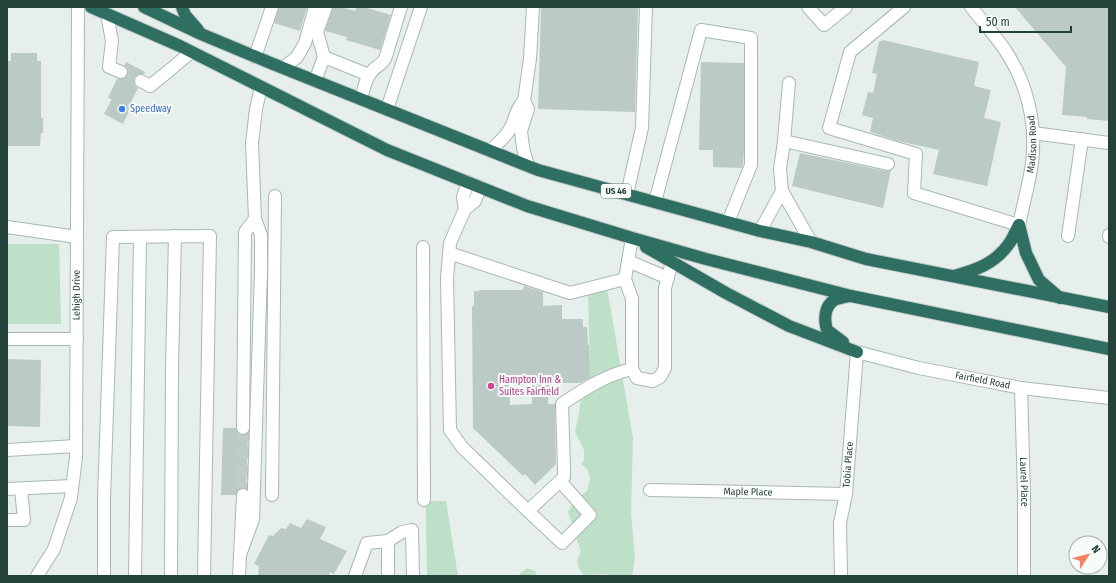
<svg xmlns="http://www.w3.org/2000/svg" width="1116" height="583" font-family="'Fira Sans Condensed',sans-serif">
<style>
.green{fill:#bfe0c8}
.building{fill:#bbcac4;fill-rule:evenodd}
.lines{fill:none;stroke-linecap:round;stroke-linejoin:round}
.minor-tunnel{stroke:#bfccc8;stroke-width:12;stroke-dasharray:12 6;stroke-linecap:butt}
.minor-casing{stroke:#a8b8b2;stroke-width:14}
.highway-casing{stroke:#c2cac8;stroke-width:14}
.minor{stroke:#fff;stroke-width:12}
.highway{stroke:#2f6f62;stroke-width:12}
.shop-dot{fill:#3f7fe0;stroke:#f7fbf9;stroke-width:1.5}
.hotel-dot{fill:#d1479c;stroke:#f7fbf9;stroke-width:1.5}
.labels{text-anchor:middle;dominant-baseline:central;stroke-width:4;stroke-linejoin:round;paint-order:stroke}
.shield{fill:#f7fbf9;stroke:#637a73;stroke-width:1}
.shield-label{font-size:9px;font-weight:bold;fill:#24423a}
.shop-label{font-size:10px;fill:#366cbe;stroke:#f7fbf9;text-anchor:start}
.street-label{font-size:10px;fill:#24423a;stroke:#f7fbf9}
.hotel-label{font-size:10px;fill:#b23c85;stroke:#f7fbf9;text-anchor:start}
</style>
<rect width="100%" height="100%" fill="#e6efeb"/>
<g class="green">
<polygon points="7,244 59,244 61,324 7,324"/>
<path d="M607,288L633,438L631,513L635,557L632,576H608V574L584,575C576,566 576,562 581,552L568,512L574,501L587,491L590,478L587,469L581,464L584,460V450L575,432L579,413L582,388L590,383L588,293Z"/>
<polygon points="425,501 446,501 458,576 427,576 426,517"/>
<polygon points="527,568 535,571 537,576 517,576"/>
</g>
<g class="building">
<polygon points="279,7 307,7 300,31 274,23"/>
<polygon points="333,7 341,7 355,11 356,7 364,7 391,15 380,50 346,40 347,37 325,31"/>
<polygon points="541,7 638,7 635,112 538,109"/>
<polygon points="1015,7 1109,7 1109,121 1087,119 1087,117 1062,115 1066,67"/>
<polygon points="883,40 979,62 974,86 991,90 984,118 1001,122 987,186 933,174 939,150 898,141 870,132 873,118 862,115 868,92 873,93 877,74 872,73 879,42"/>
<polygon points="11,53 37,53 37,61 41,61 41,118 43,118 43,133 41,133 40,146 7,146 7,61 11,61"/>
<polygon points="126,62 145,72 144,74 138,74 134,78 134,84 138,88 129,106 131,107 123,124 104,114 112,99 108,98 117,79 122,79 128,75 127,68 124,65"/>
<polygon points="701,62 744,63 744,152 743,164 742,168 713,167 713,150 699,150"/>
<polygon points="800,153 886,171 891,170 883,208 792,186"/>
<path d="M524,286L543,292V306L562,305V319H583V327H587L588,345H589L590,378L580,383H549L548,404H555L556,464L535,485L525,474L523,476L473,428L472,306H474V291H479V290H523ZM509,381H532V404L510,405Z"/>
<polygon points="7,359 41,360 40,427 7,426"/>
<polygon points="223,428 236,428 237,432 243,435 248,433 246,488 239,489 236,495 221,495"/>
<polygon points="307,519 326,527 320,539 347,551 334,574 330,572 329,576 258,576 259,566 254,564 269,535 273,536 281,528 286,529 290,523 301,528"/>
</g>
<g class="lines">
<g class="minor-tunnel">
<polyline points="121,72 141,81"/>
<polyline points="243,495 243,428"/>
</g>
<defs>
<g id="minor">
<polyline points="808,7 824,25 846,7"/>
<path id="s1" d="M904,7L850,52L829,128L916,154L914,193L1019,225C1023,205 1029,184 1032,163C1037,123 1027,83 1005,50C995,35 982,21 971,7"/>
<polyline points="107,14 112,41 109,67 121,72"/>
<polyline points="255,57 272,7"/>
<polyline points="324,57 369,75"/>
<polyline points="283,68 297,57 305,43 315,7"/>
<polyline points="141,81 150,86 171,69 191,52"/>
<polyline points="315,81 324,57 317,32 326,7"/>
<path d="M361,99C364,89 365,78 373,70C377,66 382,64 385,59L401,7"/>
<polyline points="524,101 530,59 533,7"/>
<polyline points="387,109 421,7"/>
<polyline points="1033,133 1109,143"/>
<polyline points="784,141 789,83"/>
<path d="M490,151C498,143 507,136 511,127C516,117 516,108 524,101L528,109L521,131L523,148L528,166"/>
<polyline points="468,182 463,197 465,209 475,201 480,187"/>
<polyline points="627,194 642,128 646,7"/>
<polyline points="655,202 701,30 751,38 751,165 728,222"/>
<polyline points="465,209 450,243 447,279 450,430 462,447 528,511 560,481 590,515 562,543 528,511"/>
<polyline points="7,227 77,237"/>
<polyline points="760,231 782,191"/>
<polyline points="1068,236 1082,139"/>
<polyline points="1109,237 1109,235"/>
<polyline points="811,242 782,191 780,169 784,141 888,164"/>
<polyline points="423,247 424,500"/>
<polyline points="449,253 570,293 625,279 632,238"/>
<polyline points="628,261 668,278"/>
<polyline points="625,279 632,299 632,369 637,378 653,381 660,377 665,368 665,288 672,262"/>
<polyline points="7,339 77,339"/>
<path id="s2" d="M1021,388L1024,494V576"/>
<polyline points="243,428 245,232 255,219"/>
<polyline points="7,450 76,446"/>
<path d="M560,481L564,477V469L562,404C584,389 606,375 632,369"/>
<polyline points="7,489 72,486"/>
<path id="s3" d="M650,490L846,494"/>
<polyline points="272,495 275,196"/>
<polyline points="7,520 24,520 21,489"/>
<polyline points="388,541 402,532 412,530 413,576"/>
<polyline points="240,555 253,519 261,271 261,235 255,219 252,143 256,109 261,87"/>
<path id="s4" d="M37,576L54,549L71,498L76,457L78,7"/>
<polyline points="104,576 104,498 113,237 210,236 204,576"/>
<polyline points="135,576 140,237"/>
<polyline points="171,576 172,368 175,236"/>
<polyline points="239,576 243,495"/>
<polyline points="355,576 367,543 388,541 388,576"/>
<path id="s5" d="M841,576L840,523L846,494L857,352L919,368L1021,388L1109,398"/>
</g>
<g id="highway">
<polyline points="91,7 180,46 387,150 527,206 632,238 706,259 851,296 1109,349"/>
<polyline points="144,7 201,34 273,64 538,170 760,231 811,242 866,259 1109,307"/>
<polyline points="182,7 185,15 198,30"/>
<polyline points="1019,225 1026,253 1039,280 1060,298"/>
<polyline points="646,247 726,293 789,326 857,352"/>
<path d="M954,276C976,270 994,264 1008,245C1013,239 1015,232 1019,225"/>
<path d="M843,342L827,330C824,320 824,307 834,300C838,298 845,297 849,296"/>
</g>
</defs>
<use href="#minor" class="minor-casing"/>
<use href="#highway" class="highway-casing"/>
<use href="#minor" class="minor"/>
<use href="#highway" class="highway"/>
</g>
<circle class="shop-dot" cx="122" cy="109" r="4"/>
<circle class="hotel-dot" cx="491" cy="386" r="4"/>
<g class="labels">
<rect class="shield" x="601" y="184" width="30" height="14" rx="3"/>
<g class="shield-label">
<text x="616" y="191">US 46</text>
</g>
<g class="shop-label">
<text x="130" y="109">Speedway</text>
</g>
<g class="street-label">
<text stroke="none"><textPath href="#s1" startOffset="471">Madison Road</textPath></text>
<text stroke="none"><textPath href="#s4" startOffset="289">Lehigh Drive</textPath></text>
<text stroke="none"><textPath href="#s5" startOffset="354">Fairfield Road</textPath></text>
<text stroke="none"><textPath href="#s5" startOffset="112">Tobia Place</textPath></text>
<text stroke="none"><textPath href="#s2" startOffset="94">Laurel Place</textPath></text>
<text stroke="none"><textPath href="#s3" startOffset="98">Maple Place</textPath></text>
</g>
<g class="hotel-label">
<text x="499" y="380">Hampton Inn &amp;<tspan x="499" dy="12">Suites Fairfield</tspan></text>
</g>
</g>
<rect width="1116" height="583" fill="none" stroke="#24423a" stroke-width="16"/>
<g transform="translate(1088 555) rotate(54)"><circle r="19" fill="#f7fbf9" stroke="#a3b1ad"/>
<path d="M0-3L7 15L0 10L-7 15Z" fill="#f4845f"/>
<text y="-6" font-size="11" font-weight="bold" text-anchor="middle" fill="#24423a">N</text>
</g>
<path d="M980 26v6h91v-6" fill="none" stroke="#24423a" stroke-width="2"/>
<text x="986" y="26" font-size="12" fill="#24423a" stroke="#f7fbf9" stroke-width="3" paint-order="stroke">50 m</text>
</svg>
